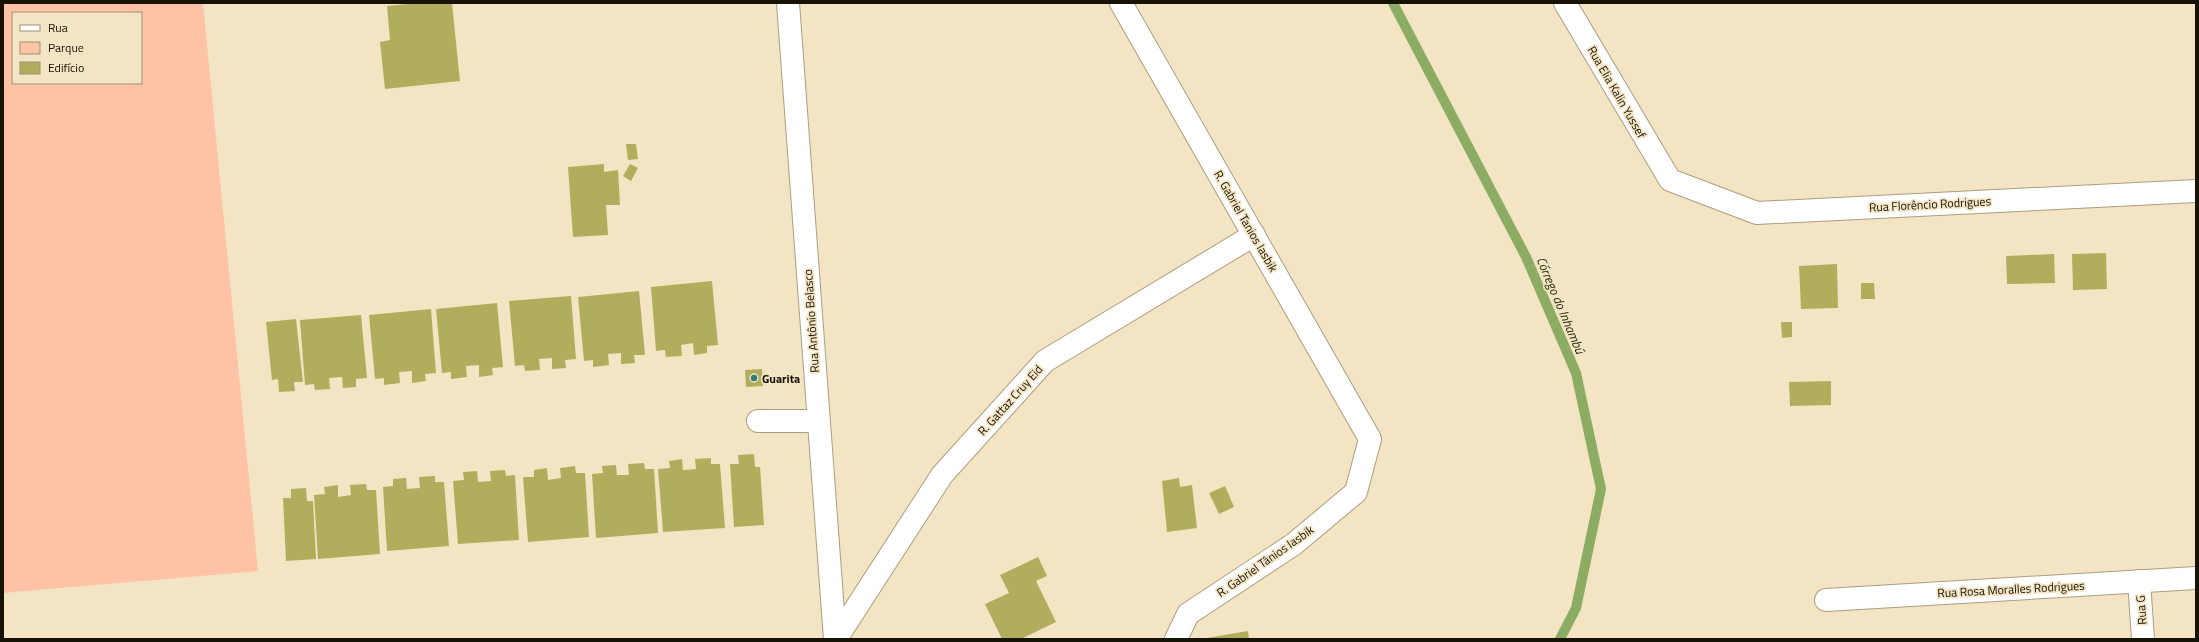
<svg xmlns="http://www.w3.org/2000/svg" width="2199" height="642" font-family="'Titillium Web',sans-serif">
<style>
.green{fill:#fec3a6;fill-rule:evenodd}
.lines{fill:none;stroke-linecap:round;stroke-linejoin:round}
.stream{stroke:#8cac63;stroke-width:10}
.building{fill:#b0ae5d}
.minor-casing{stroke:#ab9e7f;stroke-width:24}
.minor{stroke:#fff;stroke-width:22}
.poi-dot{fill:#347c77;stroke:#f3e5c4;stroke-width:1.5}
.labels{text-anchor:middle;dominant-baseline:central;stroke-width:3.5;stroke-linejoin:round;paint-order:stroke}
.street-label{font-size:12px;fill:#171206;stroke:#f3e5c4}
.poi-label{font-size:12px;font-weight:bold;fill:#171206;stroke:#f3e5c4;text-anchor:start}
.water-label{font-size:13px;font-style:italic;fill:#222f10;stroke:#f3e5c4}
</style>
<rect width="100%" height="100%" fill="#f3e5c4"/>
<path class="green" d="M3,3H203L258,571L3,593ZM13,13H141V83H13Z"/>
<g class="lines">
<polyline class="stream" points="1393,3 1526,257 1576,373 1601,489 1576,608 1560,639"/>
</g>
<g class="building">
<polygon points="417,3 452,3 460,81 385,89 380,42 390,40 387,6"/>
<polygon points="626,144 636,144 638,159 628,160"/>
<polygon points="604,164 604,172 618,170 620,205 606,205 608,235 573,237 568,167"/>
<polygon points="630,164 638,168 631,181 623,176"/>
<polygon points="2106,253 2107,289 2073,290 2072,254"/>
<polygon points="2054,254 2055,283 2007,284 2006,256"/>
<polygon points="1837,264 1838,308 1801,309 1799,266"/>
<polygon points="712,281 718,345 707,346 707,353 694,355 693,343 681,345 682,356 666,357 665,350 656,351 651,287"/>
<polygon points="1861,283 1874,283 1875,299 1861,299"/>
<polygon points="639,291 645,355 634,355 635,363 621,364 621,353 608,354 609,365 593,367 593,360 584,361 578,297"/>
<polygon points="571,296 576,359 565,360 566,368 552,369 552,358 539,359 540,370 525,371 524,365 515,366 509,301"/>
<polygon points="497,303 503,367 492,368 493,375 479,377 479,365 466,366 467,377 451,379 451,372 442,373 436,309"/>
<polygon points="431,309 436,373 425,374 426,381 412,383 412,371 399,372 400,383 384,385 384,378 375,379 369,315"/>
<polygon points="361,315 367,378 356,379 356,387 343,388 342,377 329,378 330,389 315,390 314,384 305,385 300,320"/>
<polygon points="296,319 303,382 294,382 295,391 279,392 278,379 272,380 266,322"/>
<polygon points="1781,322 1792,322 1792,337 1782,338"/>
<polygon points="762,369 763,386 746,387 745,370"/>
<polygon points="1831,381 1831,405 1790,406 1789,382"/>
<polygon points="754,454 755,467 760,467 764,525 734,527 730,464 739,464 738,455"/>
<polygon points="711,458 711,464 720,464 725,528 663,532 658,469 670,468 669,461 682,459 683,470 696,469 695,459"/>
<polygon points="644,463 645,469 654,469 658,533 596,538 592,474 603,473 602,466 616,465 617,475 629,475 628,464"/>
<polygon points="575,466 576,473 585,473 589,537 528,542 523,477 534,477 534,470 547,468 548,480 561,478 560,468"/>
<polygon points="505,470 506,476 515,475 519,540 458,544 453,481 464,480 463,472 477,471 478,482 491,481 490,471"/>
<polygon points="435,476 435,482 444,482 449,546 387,551 383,487 393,486 393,479 406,478 407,489 420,488 419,477"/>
<polygon points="1179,478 1180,487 1192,485 1197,528 1167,532 1162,481"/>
<polygon points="366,484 367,490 376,490 380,554 318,559 314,495 325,494 324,487 338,485 338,497 351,495 350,485"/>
<polygon points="1225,486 1234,507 1219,514 1209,493"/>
<polygon points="306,488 307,501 313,501 316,559 286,561 283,498 291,498 291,489"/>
<polygon points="1038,557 1047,576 1036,581 1056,622 1021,639 1002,639 985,604 1009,593 1000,575"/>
<polygon points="1248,631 1249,639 1207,639 1207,638"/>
</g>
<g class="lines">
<defs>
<g id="minor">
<polyline points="788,3 835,639"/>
<polyline points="1121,3 1370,439 1356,492 1294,544 1188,614 1176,639"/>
<polyline points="1565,3 1670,180 1757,213 2196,191"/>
<polyline points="758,421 818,421"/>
<polyline points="2139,581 2143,639"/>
<polyline points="1826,600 2196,578"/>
<polyline points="836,639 942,475 1045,361 1254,235"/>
</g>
</defs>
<use href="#minor" class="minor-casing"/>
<use href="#minor" class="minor"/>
</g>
<circle class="poi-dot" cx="754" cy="378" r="4"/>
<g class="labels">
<g class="street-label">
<text transform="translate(1617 92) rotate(60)">Rua Elia Kalin Yussef</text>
<text transform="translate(1930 204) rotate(-3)">Rua Florêncio Rodrigues</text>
<text transform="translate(1246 221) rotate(60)">R. Gabriel Tanios Iasbik</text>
<text transform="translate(811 321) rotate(-94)">Rua Antônio Belasco</text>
<text transform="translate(1010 400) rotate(-48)">R. Gattaz Cruy Eid</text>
<text transform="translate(1265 561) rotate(-35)">R. Gabriel Tânios Iasbik</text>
<text transform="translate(2011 589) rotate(-3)">Rua Rosa Moralles Rodrigues</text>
<text transform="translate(2141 610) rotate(-94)">Rua G</text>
</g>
<g class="poi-label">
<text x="762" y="378">Guarita</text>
</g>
<g class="water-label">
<text transform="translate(1561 305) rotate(67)">Córrego do Inhambú</text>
</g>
</g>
<rect width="2199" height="642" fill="none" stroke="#171206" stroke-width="8"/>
<rect x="12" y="12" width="130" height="72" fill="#f3e5c4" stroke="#9b9178"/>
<rect x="20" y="25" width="20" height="6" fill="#ffffff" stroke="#9b9178"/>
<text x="48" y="32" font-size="12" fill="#171206">Rua</text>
<rect x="20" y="42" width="20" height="12" fill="#fec3a6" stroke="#9b9178"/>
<text x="48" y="52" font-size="12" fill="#171206">Parque</text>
<rect x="20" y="62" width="20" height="12" fill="#b0ae5d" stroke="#9b9178"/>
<text x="48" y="72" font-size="12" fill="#171206">Edifício</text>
</svg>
